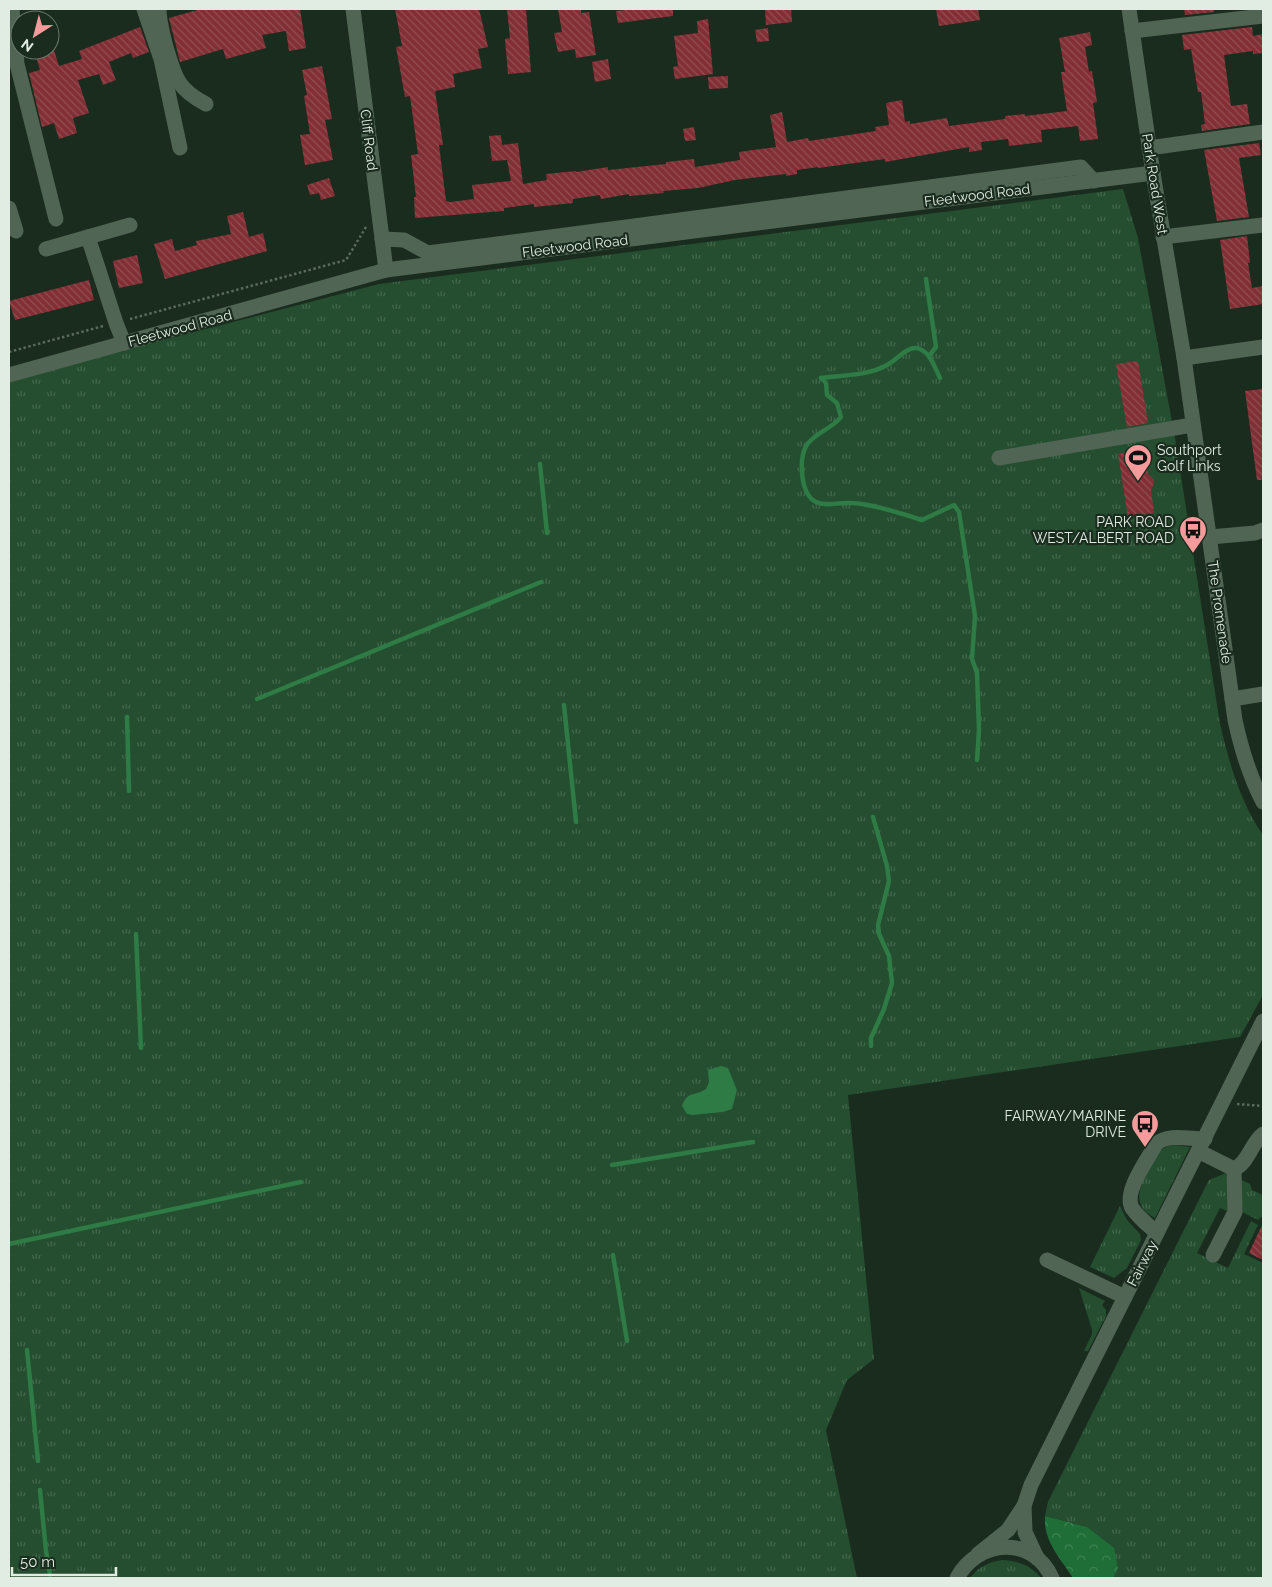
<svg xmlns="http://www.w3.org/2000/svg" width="1272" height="1587" font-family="Raleway,sans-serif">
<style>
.grass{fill:url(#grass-tufts)}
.forest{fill:url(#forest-crowns)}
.water{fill:#2e7b45}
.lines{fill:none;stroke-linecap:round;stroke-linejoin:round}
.stream{stroke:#2e7b45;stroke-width:4.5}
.building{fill:url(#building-back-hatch)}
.path{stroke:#5a6a5e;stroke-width:2.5;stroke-dasharray:2.5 2.5;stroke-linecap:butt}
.minor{stroke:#516555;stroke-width:15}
.labels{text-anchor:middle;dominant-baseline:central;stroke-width:4.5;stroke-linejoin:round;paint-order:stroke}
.street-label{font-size:14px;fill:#e1ece3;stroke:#1a2c1e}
.poi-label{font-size:14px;fill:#e1ece3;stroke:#1a2c1e;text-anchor:end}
</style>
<defs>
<pattern id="grass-tufts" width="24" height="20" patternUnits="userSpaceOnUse" patternTransform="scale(1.25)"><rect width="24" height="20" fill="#244e2f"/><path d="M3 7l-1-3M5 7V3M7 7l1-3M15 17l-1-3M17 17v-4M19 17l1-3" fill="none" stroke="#44684d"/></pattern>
<pattern id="forest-crowns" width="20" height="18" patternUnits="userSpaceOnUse" patternTransform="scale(1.25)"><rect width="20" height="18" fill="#1f6e38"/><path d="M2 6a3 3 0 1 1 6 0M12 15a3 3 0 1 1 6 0" fill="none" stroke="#3f8355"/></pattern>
<pattern id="building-back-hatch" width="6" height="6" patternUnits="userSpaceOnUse" patternTransform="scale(1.25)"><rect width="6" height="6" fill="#812f35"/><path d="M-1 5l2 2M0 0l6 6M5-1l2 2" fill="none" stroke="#934d52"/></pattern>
</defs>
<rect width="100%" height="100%" fill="#1a2c1e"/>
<g class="grass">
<path d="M1123,189L1138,238L1175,438L1220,724C1229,762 1240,802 1263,835V995L1240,1037L848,1095L874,1359L847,1380L826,1430L857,1578H9V380L379,284Z"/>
<path d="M1174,1145L1190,1147L1155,1218C1131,1205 1139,1187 1150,1168C1156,1157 1160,1146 1174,1145Z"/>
<polygon points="1226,1173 1229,1183 1229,1212 1220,1208 1197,1253 1228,1268 1251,1221 1258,1225 1244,1254 1263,1263 1263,1578 1113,1578 1118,1569 1087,1527 1045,1516 1048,1502 1209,1180"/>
<polygon points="1242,1180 1250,1184 1252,1190 1263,1195 1263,1218 1261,1217 1258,1220 1242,1212 1239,1187"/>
<polygon points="1120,1206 1127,1220 1140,1234 1141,1240 1127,1268 1114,1278 1090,1267"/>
<polygon points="1079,1288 1105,1301 1102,1305 1106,1310 1106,1316 1088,1351 1084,1351 1092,1334 1092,1330"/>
<path d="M1002,1560C1018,1561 1031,1565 1041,1578H970C978,1567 988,1562 1002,1560Z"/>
</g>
<path class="forest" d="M1045,1516L1087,1527L1114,1548L1118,1569L1113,1578H1073C1061,1559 1043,1541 1045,1516Z"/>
<path class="water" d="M721,1066L728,1068L737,1090L732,1109L723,1112L692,1115L687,1114L682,1106C688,1090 694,1097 706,1089L709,1082L708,1070Z"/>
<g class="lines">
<g class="stream">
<polyline points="926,279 936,347 929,356"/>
<path d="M821,378L826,383L827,395L837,403L841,417C832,429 814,433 806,446C799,460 800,494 816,502C826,507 840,502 851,503C870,503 903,514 922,520L954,505L959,512L975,616L972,659L977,673L979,730L977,760"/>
<path d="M821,378C842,375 868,376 887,365C897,360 908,344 920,349C931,354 935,368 940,378"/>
<polyline points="540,464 547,533"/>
<polyline points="257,699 541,582"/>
<polyline points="564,705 576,822"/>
<polyline points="127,717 129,791"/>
<polyline points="136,934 141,1048"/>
<polyline points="871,1046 871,1038 884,1009 892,983 889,956 879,934 878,925 889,881 887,866 873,817"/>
<polyline points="612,1165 753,1142"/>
<polyline points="9,1244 301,1182"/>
<polyline points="613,1255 627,1341"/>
<polyline points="27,1350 38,1461"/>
<polyline points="40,1490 46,1551 50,1575"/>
</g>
</g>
<g class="building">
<polygon points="201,9 300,9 306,48 289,51 286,31 262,35 266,48 226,59 223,49 180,62 169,18"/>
<polygon points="395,9 479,9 488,47 478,49 482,68 453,74 455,87 435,91 443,145 439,145 446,201 450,202 474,199 472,185 511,181 507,160 492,161 489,136 501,135 502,145 518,143 523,184 547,180 546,174 576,171 576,172 608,167 608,170 666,164 666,162 694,159 695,167 740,160 739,152 776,147 770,115 782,112 787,142 808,138 809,141 876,131 875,127 889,125 886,103 902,100 905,122 910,121 910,124 947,118 949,126 1005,119 1005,116 1025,114 1025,116 1067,111 1061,72 1065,72 1059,38 1090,32 1092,45 1085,47 1089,72 1092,71 1097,102 1093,103 1098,139 1080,141 1078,126 1041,130 1042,142 1009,146 1008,139 981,142 982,150 969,152 969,147 885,162 885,159 818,168 818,167 797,170 797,174 786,176 786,174 735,180 698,188 663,191 664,193 629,196 629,194 601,199 600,195 573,199 573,203 534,207 534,204 504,208 504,211 415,218 414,197 416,197 411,155 418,154 410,96 405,97 396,47 402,46"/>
<polygon points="507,9 526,9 531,72 508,74 505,39 510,38"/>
<polygon points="558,9 581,9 581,13 589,12 596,55 576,58 575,49 558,52 554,33 562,32"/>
<polygon points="636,9 673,9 673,16 618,23 616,11"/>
<polygon points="765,9 791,9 792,22 766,25"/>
<polygon points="936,9 978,9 980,20 939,26"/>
<polygon points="1184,9 1214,9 1214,12 1185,15"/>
<polygon points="708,19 713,74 675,79 673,67 678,66 674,36 698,33 697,21"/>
<polygon points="140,27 149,52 133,58 131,53 109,62 116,80 103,85 99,74 78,80 89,113 73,118 77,133 59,139 54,123 42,127 29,73 40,70 35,53 50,50 50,48 53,47 59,66 82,59 79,51"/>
<polygon points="1252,27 1253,36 1263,34 1263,53 1253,54 1253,51 1224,55 1231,106 1247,104 1250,124 1202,131 1201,125 1205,124 1201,92 1198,92 1191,49 1184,50 1182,35"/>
<polygon points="768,28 769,41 757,42 755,30"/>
<polygon points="608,59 611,79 595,82 592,62"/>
<polygon points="322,66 332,119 325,120 333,160 305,165 300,135 310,134 304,96 307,95 302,70"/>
<polygon points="728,76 728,88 709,89 708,77"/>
<polygon points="694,127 696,140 685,141 683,129"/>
<polygon points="1259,143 1261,155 1239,158 1249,217 1217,221 1204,150"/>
<polygon points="329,178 335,196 321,200 319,193 310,195 307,185"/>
<polygon points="243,212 249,237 263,233 267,251 165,279 154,244 172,239 175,251 197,245 196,241 231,234 227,216"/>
<polygon points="1247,236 1250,263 1248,263 1252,288 1263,286 1263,304 1230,309 1220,240"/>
<polygon points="137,255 143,283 119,288 113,261"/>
<polygon points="89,280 94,300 15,320 9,301"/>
<polygon points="1138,361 1148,423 1127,427 1116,364"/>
<polygon points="1263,389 1263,480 1257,480 1245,391"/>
<polygon points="1145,449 1148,474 1154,480 1154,483 1151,490 1154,513 1128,517 1118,454"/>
<polygon points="1263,1223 1263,1260 1249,1253"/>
</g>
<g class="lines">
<g class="path">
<polyline points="130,319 346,260 366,227"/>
<polyline points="9,352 103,326"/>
<polyline points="1237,1104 1263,1106"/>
</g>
<g class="minor">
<polyline points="12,9 17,64 56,219"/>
<polyline points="144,9 161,59 180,148"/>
<path d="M159,9C159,22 163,34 166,47C175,77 177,89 206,104"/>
<polyline points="353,9 386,270"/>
<path d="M1129,9L1153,173L1184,358L1235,720C1241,748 1250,777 1263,802"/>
<polyline points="1132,31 1263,16"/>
<polyline points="1149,148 1263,132"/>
<polyline points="9,208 16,231"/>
<polyline points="88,237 116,323 124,343"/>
<polyline points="1163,237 1263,225"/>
<polyline points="382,239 404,240 428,253 1081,167 1094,181"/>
<polyline points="46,249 130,225"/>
<polyline points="1184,358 1263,347"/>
<polyline points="9,375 386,270 1153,173"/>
<polyline points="999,458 1192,425"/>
<polyline points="1210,537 1255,533 1263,530"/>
<polyline points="1232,699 1263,694"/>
<polyline points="1198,1151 1234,1169 1235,1212 1213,1255"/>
<path d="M1234,1169C1248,1164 1251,1143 1263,1134"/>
<path d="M1157,1233C1149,1226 1138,1217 1132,1208C1123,1192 1148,1159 1156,1144C1168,1133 1189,1139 1205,1139"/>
<polyline points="1047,1260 1125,1297"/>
<polyline points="1024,1506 1025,1532 1037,1558"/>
<polyline points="978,1554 1008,1530 1024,1506 1031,1485 1263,1021"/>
<path d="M957,1578C978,1539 1033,1535 1052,1578"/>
</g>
</g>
<defs>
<symbol id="stadium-pin" viewBox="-11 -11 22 30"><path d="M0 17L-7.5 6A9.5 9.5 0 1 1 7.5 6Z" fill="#f59b9c" stroke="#1a2c1e"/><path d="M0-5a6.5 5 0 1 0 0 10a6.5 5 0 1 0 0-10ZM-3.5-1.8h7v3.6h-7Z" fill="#111"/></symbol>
<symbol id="bus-pin" viewBox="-11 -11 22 30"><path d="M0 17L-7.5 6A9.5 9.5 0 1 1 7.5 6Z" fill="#f59b9c" stroke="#1a2c1e"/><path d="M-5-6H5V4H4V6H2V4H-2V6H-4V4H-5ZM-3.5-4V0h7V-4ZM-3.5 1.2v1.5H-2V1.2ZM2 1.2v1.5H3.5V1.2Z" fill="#111"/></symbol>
</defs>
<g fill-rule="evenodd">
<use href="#stadium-pin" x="1122" y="442" width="32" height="43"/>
<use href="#bus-pin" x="1177" y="514" width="32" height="43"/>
<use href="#bus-pin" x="1129" y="1108" width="32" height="43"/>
</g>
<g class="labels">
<g class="street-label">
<text transform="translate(369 140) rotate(83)">Cliff Road</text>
<text transform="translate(1155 184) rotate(81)">Park Road West</text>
<text transform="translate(977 195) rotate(-7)">Fleetwood Road</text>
<text transform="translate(575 246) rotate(-7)">Fleetwood Road</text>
<text transform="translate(180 328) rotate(-15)">Fleetwood Road</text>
<text transform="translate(1220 612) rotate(82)">The Promenade</text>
<text transform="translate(1142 1263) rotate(-63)">Fairway</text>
</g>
<g class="poi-label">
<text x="1157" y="450" text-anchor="start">Southport<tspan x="1157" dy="16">Golf Links</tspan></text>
<text x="1174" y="522">PARK ROAD<tspan x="1174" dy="16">WEST/ALBERT ROAD</tspan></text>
<text x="1126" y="1116">FAIRWAY/MARINE<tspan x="1126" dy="16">DRIVE</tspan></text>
</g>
</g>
<rect width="1272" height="1587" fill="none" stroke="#e1ece3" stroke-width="20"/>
<g transform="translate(35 35) rotate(216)"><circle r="24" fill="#1a2c1e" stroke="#6a796d"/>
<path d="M0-4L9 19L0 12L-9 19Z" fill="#f59b9c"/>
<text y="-8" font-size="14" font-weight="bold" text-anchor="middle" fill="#e1ece3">N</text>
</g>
<path d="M12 1567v8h104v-8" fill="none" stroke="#e1ece3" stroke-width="2.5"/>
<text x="20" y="1567" font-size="15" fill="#e1ece3" stroke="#1a2c1e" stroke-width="4" paint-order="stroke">50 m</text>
</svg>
